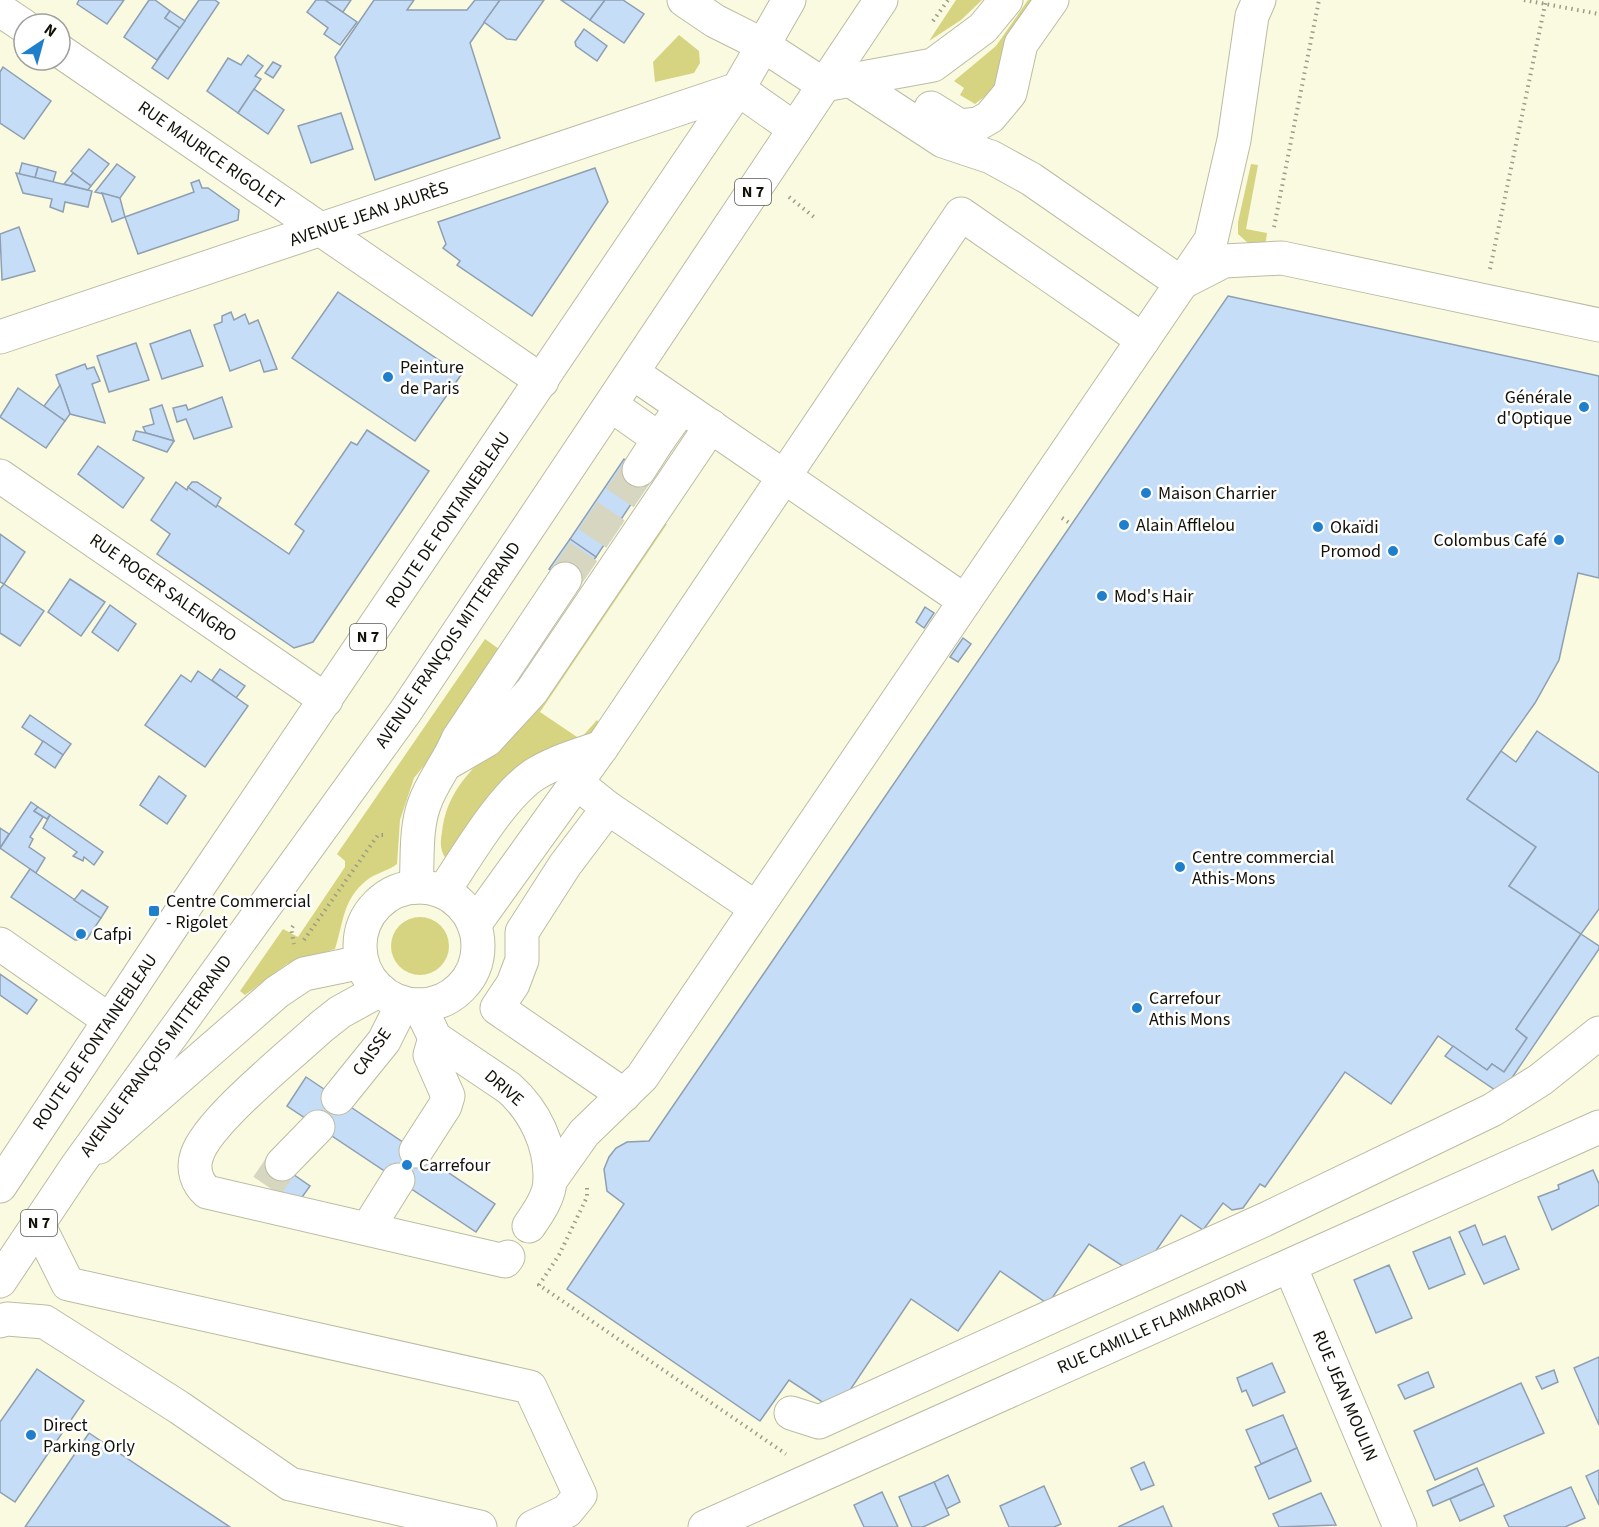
<svg xmlns="http://www.w3.org/2000/svg" width="1599" height="1527" font-family="'Source Sans 3',sans-serif">
<style>
.green{fill:#d6d481}
.building{fill:#c5ddf6;stroke:#8e9fb1;stroke-width:1.5}
.lines{fill:none;stroke-linecap:round;stroke-linejoin:round}
.minor-tunnel{stroke:#d7d7c1;stroke-width:33;stroke-dasharray:33 16;stroke-linecap:butt}
.minor-casing{stroke:#bcbca4;stroke-width:35}
.major-casing{stroke:#bcbca4;stroke-width:35}
.path{stroke:#9c9c8a;stroke-width:4;stroke-dasharray:1.5 4.5;stroke-linecap:butt}
.minor{stroke:#fff;stroke-width:33}
.major{stroke:#fff;stroke-width:33}
.poi-dot{fill:#207fcb;stroke:#fff;stroke-width:2}
.labels{text-anchor:middle;dominant-baseline:central;stroke-width:5;stroke-linejoin:round;paint-order:stroke}
.shield{fill:#fff;stroke:#595853;stroke-width:1.5}
.shield-label{font-size:16px;font-weight:bold;fill:#121109}
.street-label{font-size:18px;fill:#121109;stroke:#fff}
.poi-label{font-size:18px;fill:#121109;stroke:#fff;text-anchor:start}
</style>
<rect width="100%" height="100%" fill="#fafae1"/>
<g class="green">
<polygon points="956,0 982,0 961,20 929,41"/>
<polygon points="1028,0 1032,0 997,87 975,104 960,95 964,88 954,81 996,46"/>
<polygon points="679,35 699,51 700,63 694,73 655,82 653,62"/>
<polygon points="1251,164 1258,165 1246,229 1267,233 1265,247 1248,243 1238,234 1238,222"/>
<path d="M667,524L540,712L580,739L597,720L599,723L589,739L446,859C440,851 440,842 442,832C446,797 464,777 488,753L660,525Z"/>
<path d="M485,639L506,654L474,704L414,778L400,820L397,864C388,871 376,873 367,880C342,900 344,922 335,949L287,964L245,995L240,991L283,929L298,937L345,867V861L337,854Z"/>
<circle cx="420" cy="946" r="29"/>
</g>
<g class="building">
<polygon points="79,0 124,0 107,24 77,4"/>
<polygon points="149,0 155,0 170,11 165,18 180,28 157,60 124,37"/>
<polygon points="199,0 215,0 219,3 168,79 152,68"/>
<polygon points="316,0 325,0 357,22 340,45 324,34 328,28 307,12"/>
<polygon points="325,0 351,0 343,12"/>
<polygon points="374,0 414,0 407,10 467,10 475,0 500,0 470,43 500,138 375,180 335,57"/>
<polygon points="500,0 544,0 516,40 507,39 484,22"/>
<polygon points="561,0 605,0 590,20"/>
<polygon points="605,0 623,0 644,14 624,43 590,20"/>
<polygon points="170,11 185,21 180,28 165,18"/>
<polygon points="584,29 607,46 597,61 576,46 575,42"/>
<polygon points="248,55 263,66 255,76 261,79 238,113 207,91 228,58 241,65"/>
<polygon points="273,62 281,66 273,78 265,73"/>
<polygon points="3,67 51,101 24,139 0,123 0,72"/>
<polygon points="254,89 284,110 268,134 238,113"/>
<polygon points="341,113 353,149 311,163 298,126"/>
<polygon points="89,149 109,164 91,186 71,171"/>
<polygon points="22,163 38,167 35,178 19,174"/>
<polygon points="117,164 135,177 120,198 95,192"/>
<polygon points="38,167 56,172 53,182 35,178"/>
<polygon points="595,168 608,202 532,316 457,265 460,261 443,248 446,244 438,222"/>
<polygon points="16,173 92,191 88,207 65,202 63,212 50,207 52,199 23,193"/>
<polygon points="73,173 91,186 88,190 64,184"/>
<polygon points="199,180 202,188 208,188 239,210 238,220 138,254 125,217 194,192 191,183"/>
<polygon points="102,193 120,198 125,217 112,222"/>
<polygon points="19,227 35,271 2,280 0,234"/>
<polygon points="338,292 461,375 415,441 292,358"/>
<polygon points="1228,296 1599,376 1599,578 1578,573 1559,660 1535,703 1467,799 1536,847 1509,886 1581,934 1516,1029 1527,1038 1504,1072 1492,1064 1487,1070 1438,1036 1391,1104 1345,1072 1265,1187 1260,1184 1243,1208 1232,1210 1223,1203 1203,1230 1181,1215 1138,1276 1089,1244 1048,1304 1000,1271 958,1331 911,1299 836,1411 789,1380 760,1421 567,1289 624,1204 607,1191 604,1169 609,1157 616,1148 627,1142 649,1141"/>
<polygon points="231,312 234,320 245,314 249,324 258,320 277,369 264,372 260,360 230,371 214,325 222,322 222,316"/>
<polygon points="190,330 203,366 162,379 150,344"/>
<polygon points="136,343 149,380 109,392 97,356"/>
<polygon points="85,364 87,369 94,367 100,381 92,384 105,423 70,414 56,375"/>
<polygon points="60,385 70,414 65,421 44,406"/>
<polygon points="18,388 65,421 46,448 0,417"/>
<polygon points="222,397 232,427 194,439 186,419 177,422 173,408 186,405 188,410"/>
<polygon points="162,405 174,441 146,433 143,427 154,424 150,409"/>
<polygon points="367,430 429,471 313,642 294,648 157,554 170,534 151,520 176,482 187,490 188,487 216,507 217,505 289,554 304,531 295,524 351,442 357,445"/>
<polygon points="136,431 146,433 174,441 167,452 133,440"/>
<polygon points="98,446 144,478 123,508 78,474"/>
<polygon points="624,459 649,477 596,557 570,539"/>
<polygon points="192,482 197,482 221,498 216,507 188,487"/>
<polygon points="0,534 25,552 4,584 0,582"/>
<polygon points="570,539 596,557 575,586 549,569"/>
<polygon points="70,579 105,602 81,636 48,612"/>
<polygon points="4,584 44,611 20,646 0,633 0,589"/>
<polygon points="110,605 136,624 118,651 92,632"/>
<polygon points="925,607 934,613 924,628 916,622"/>
<polygon points="963,638 971,644 958,662 950,657"/>
<polygon points="220,669 245,686 236,698 212,680"/>
<polygon points="198,671 248,706 205,767 145,725 181,675 191,682"/>
<polygon points="30,715 71,744 63,755 22,727"/>
<polygon points="1537,731 1599,773 1599,909 1581,934 1509,886 1536,847 1467,799 1501,751 1516,762"/>
<polygon points="43,741 63,755 55,768 35,754"/>
<polygon points="159,776 186,796 167,824 140,805"/>
<polygon points="31,802 38,807 34,811 43,817 30,837 33,839 29,847 45,858 36,873 0,848"/>
<polygon points="38,807 50,815 47,819 34,811"/>
<polygon points="50,815 103,852 94,865 84,857 83,861 73,856 77,852 43,828"/>
<polygon points="0,828 9,834 0,848"/>
<polygon points="30,869 101,918 87,939 75,940 11,897"/>
<polygon points="82,890 108,907 101,918 74,900"/>
<polygon points="1581,934 1599,946 1599,949 1501,1094 1445,1056 1453,1046 1487,1070 1492,1064 1504,1072 1527,1038 1516,1029"/>
<polygon points="0,974 37,1000 27,1014 0,995"/>
<polygon points="306,1077 495,1204 476,1232 287,1106"/>
<polygon points="274,1161 310,1186 298,1203 262,1179"/>
<polygon points="1593,1170 1599,1184 1599,1205 1552,1230 1538,1197 1559,1189 1558,1185"/>
<polygon points="1475,1225 1483,1245 1505,1236 1519,1269 1484,1284 1459,1232"/>
<polygon points="1450,1237 1465,1274 1429,1289 1413,1252"/>
<polygon points="1389,1265 1412,1318 1376,1333 1354,1280"/>
<polygon points="1599,1357 1599,1425 1574,1368"/>
<polygon points="1272,1363 1285,1392 1253,1406 1246,1390 1242,1392 1237,1378"/>
<polygon points="37,1369 84,1401 15,1502 0,1492 0,1422"/>
<polygon points="1554,1370 1558,1382 1542,1389 1536,1377"/>
<polygon points="1428,1372 1434,1387 1405,1399 1398,1385"/>
<polygon points="1521,1383 1544,1433 1435,1480 1414,1431"/>
<polygon points="1283,1415 1297,1448 1261,1464 1246,1430"/>
<polygon points="89,1433 230,1527 25,1527"/>
<polygon points="1297,1448 1311,1481 1269,1499 1255,1467"/>
<polygon points="1144,1462 1154,1485 1141,1490 1131,1468"/>
<polygon points="1477,1468 1484,1484 1433,1506 1427,1491"/>
<polygon points="1599,1470 1599,1505 1586,1476"/>
<polygon points="948,1475 960,1502 946,1509 934,1482"/>
<polygon points="934,1482 949,1515 923,1527 912,1527 899,1497"/>
<polygon points="1484,1484 1494,1506 1460,1521 1450,1499"/>
<polygon points="1044,1486 1061,1524 1054,1527 1009,1527 1000,1506"/>
<polygon points="1571,1487 1585,1518 1565,1527 1509,1527 1504,1516"/>
<polygon points="882,1492 898,1527 864,1527 854,1505"/>
<polygon points="1321,1493 1336,1525 1279,1527 1273,1514"/>
<polygon points="1163,1506 1172,1527 1118,1527"/>
</g>
<g class="lines">
<g class="minor-tunnel">
<polyline points="565,579 639,470"/>
<polyline points="267,1186 282,1164"/>
</g>
<defs>
<g id="minor">
<polyline points="684,0 715,21 761,44 824,85 933,65 983,28 1006,0"/>
<polyline points="0,10 24,26"/>
<polyline points="60,51 542,381"/>
<polyline points="850,80 943,141 991,157 1031,179 1181,283"/>
<polyline points="931,108 960,126 978,124 990,117 1010,93 1021,44 1052,0"/>
<polyline points="1183,282 1224,261 1282,258 1599,325"/>
<polyline points="0,337 738,89 795,129"/>
<polyline points="611,405 659,439 682,407"/>
<polyline points="639,470 659,439"/>
<polyline points="0,476 326,700"/>
<polyline points="965,601 1211,240 1234,140 1252,16 1259,0"/>
<polyline points="449,762 487,740 532,691 711,426"/>
<polyline points="577,783 608,808 565,865 522,932 522,960 513,984 497,1008 624,1095"/>
<polyline points="608,808 756,908"/>
<path d="M416,887C418,861 415,830 424,805C432,781 449,762 458,739L565,579"/>
<circle cx="419" cy="946" r="59"/>
<path d="M443,892C466,858 503,793 537,773C557,761 581,754 602,747"/>
<polyline points="474,925 602,747 961,214 1143,340"/>
<polyline points="0,944 109,1020"/>
<path d="M380,990L340,1012L321,1027C291,1055 208,1121 197,1155C192,1169 197,1183 207,1192L505,1261L508,1257"/>
<path d="M419,1005L435,1038L509,1088C535,1111 551,1145 550,1180C550,1196 538,1213 529,1226"/>
<polyline points="338,1098 384,1041 403,1003"/>
<polyline points="99,1147 277,992 304,974 362,962"/>
<polyline points="416,1151 445,1106 448,1096 430,1055 435,1038"/>
<polyline points="282,1164 318,1127"/>
<polyline points="550,1181 584,1133 642,1077 965,601 633,373"/>
<polyline points="38,1224 68,1284 530,1387 580,1495 567,1511 533,1527"/>
<polyline points="368,1228 398,1180"/>
<polyline points="1290,1266 1400,1527"/>
<polyline points="0,1321 7,1319 45,1322 180,1408 290,1484 480,1527"/>
<polyline points="791,1413 819,1422 1266,1219 1492,1110 1540,1080 1599,1033"/>
<polyline points="705,1527 1599,1127"/>
</g>
<g id="major">
<polyline points="0,1186 180,914 738,89 789,0"/>
<polyline points="0,1281 77,1166 405,712 881,0"/>
</g>
</defs>
<use href="#minor" class="minor-casing"/>
<use href="#major" class="major-casing"/>
<g class="path">
<polyline points="1524,0 1599,14"/>
<polyline points="933,21 948,0"/>
<polyline points="789,197 814,217"/>
<polyline points="1274,227 1319,0"/>
<polyline points="1490,269 1546,0"/>
<polyline points="1062,518 1071,524"/>
<polyline points="293,926 291,929 294,944"/>
<polyline points="304,940 378,835 386,835"/>
<polyline points="587,1188 587,1197 559,1255 539,1285 786,1454"/>
</g>
<use href="#minor" class="minor"/>
<use href="#major" class="major"/>
</g>
<g class="poi-dot">
<circle cx="388" cy="377" r="6"/>
<circle cx="1584" cy="407" r="6"/>
<circle cx="1146" cy="493" r="6"/>
<circle cx="1124" cy="525" r="6"/>
<circle cx="1318" cy="527" r="6"/>
<circle cx="1559" cy="540" r="6"/>
<circle cx="1393" cy="551" r="6"/>
<circle cx="1102" cy="596" r="6"/>
<circle cx="1180" cy="867" r="6"/>
<rect x="148" y="905" width="12" height="12" rx="3"/>
<circle cx="81" cy="934" r="6"/>
<circle cx="1137" cy="1008" r="6"/>
<circle cx="407" cy="1165" r="6"/>
<circle cx="31" cy="1435" r="6"/>
</g>
<g class="labels">
<g class="shield">
<rect x="735" y="179" width="36" height="26" rx="4.5"/>
<rect x="350" y="624" width="36" height="26" rx="4.5"/>
<rect x="21" y="1210" width="36" height="26" rx="4.5"/>
</g>
<g class="shield-label">
<text x="753" y="192">N 7</text>
<text x="368" y="637">N 7</text>
<text x="39" y="1223">N 7</text>
</g>
<g class="street-label">
<text transform="translate(211 155) rotate(35)">RUE MAURICE RIGOLET</text>
<text transform="translate(369 214) rotate(-19)">AVENUE JEAN JAURÈS</text>
<text transform="translate(448 520) rotate(-56)">ROUTE DE FONTAINEBLEAU</text>
<text transform="translate(163 588) rotate(35)">RUE ROGER SALENGRO</text>
<text transform="translate(448 645) rotate(-56)">AVENUE FRANÇOIS MITTERRAND</text>
<text transform="translate(95 1042) rotate(-56)">ROUTE DE FONTAINEBLEAU</text>
<text transform="translate(372 1052) rotate(-55)">CAISSE</text>
<text transform="translate(156 1056) rotate(-54)">AVENUE FRANÇOIS MITTERRAND</text>
<text transform="translate(504 1088) rotate(41)">DRIVE</text>
<text transform="translate(1152 1327) rotate(-24)">RUE CAMILLE FLAMMARION</text>
<text transform="translate(1345 1396) rotate(67)">RUE JEAN MOULIN</text>
</g>
<g class="poi-label">
<text x="400" y="367">Peinture<tspan x="400" dy="21">de Paris</tspan></text>
<text x="1572" y="397" text-anchor="end">Générale<tspan x="1572" dy="21">d'Optique</tspan></text>
<text x="1158" y="493">Maison Charrier</text>
<text x="1136" y="525">Alain Afflelou</text>
<text x="1330" y="527">Okaïdi</text>
<text x="1547" y="540" text-anchor="end">Colombus Café</text>
<text x="1381" y="551" text-anchor="end">Promod</text>
<text x="1114" y="596">Mod's Hair</text>
<text x="1192" y="857">Centre commercial<tspan x="1192" dy="21">Athis-Mons</tspan></text>
<text x="166" y="901">Centre Commercial<tspan x="166" dy="21">- Rigolet</tspan></text>
<text x="93" y="934">Cafpi</text>
<text x="1149" y="998">Carrefour<tspan x="1149" dy="21">Athis Mons</tspan></text>
<text x="419" y="1165">Carrefour</text>
<text x="43" y="1425">Direct<tspan x="43" dy="21">Parking Orly</tspan></text>
</g>
</g>
<g transform="translate(42 42) rotate(36)"><circle r="28" fill="#ffffff" stroke="#a0a09d" stroke-width="1.5"/>
<path d="M0-4.5L10 22L0 15L-10 22Z" fill="#207fcb"/>
<text y="-9" font-size="16" font-weight="bold" text-anchor="middle" fill="#121109">N</text>
</g>
</svg>
